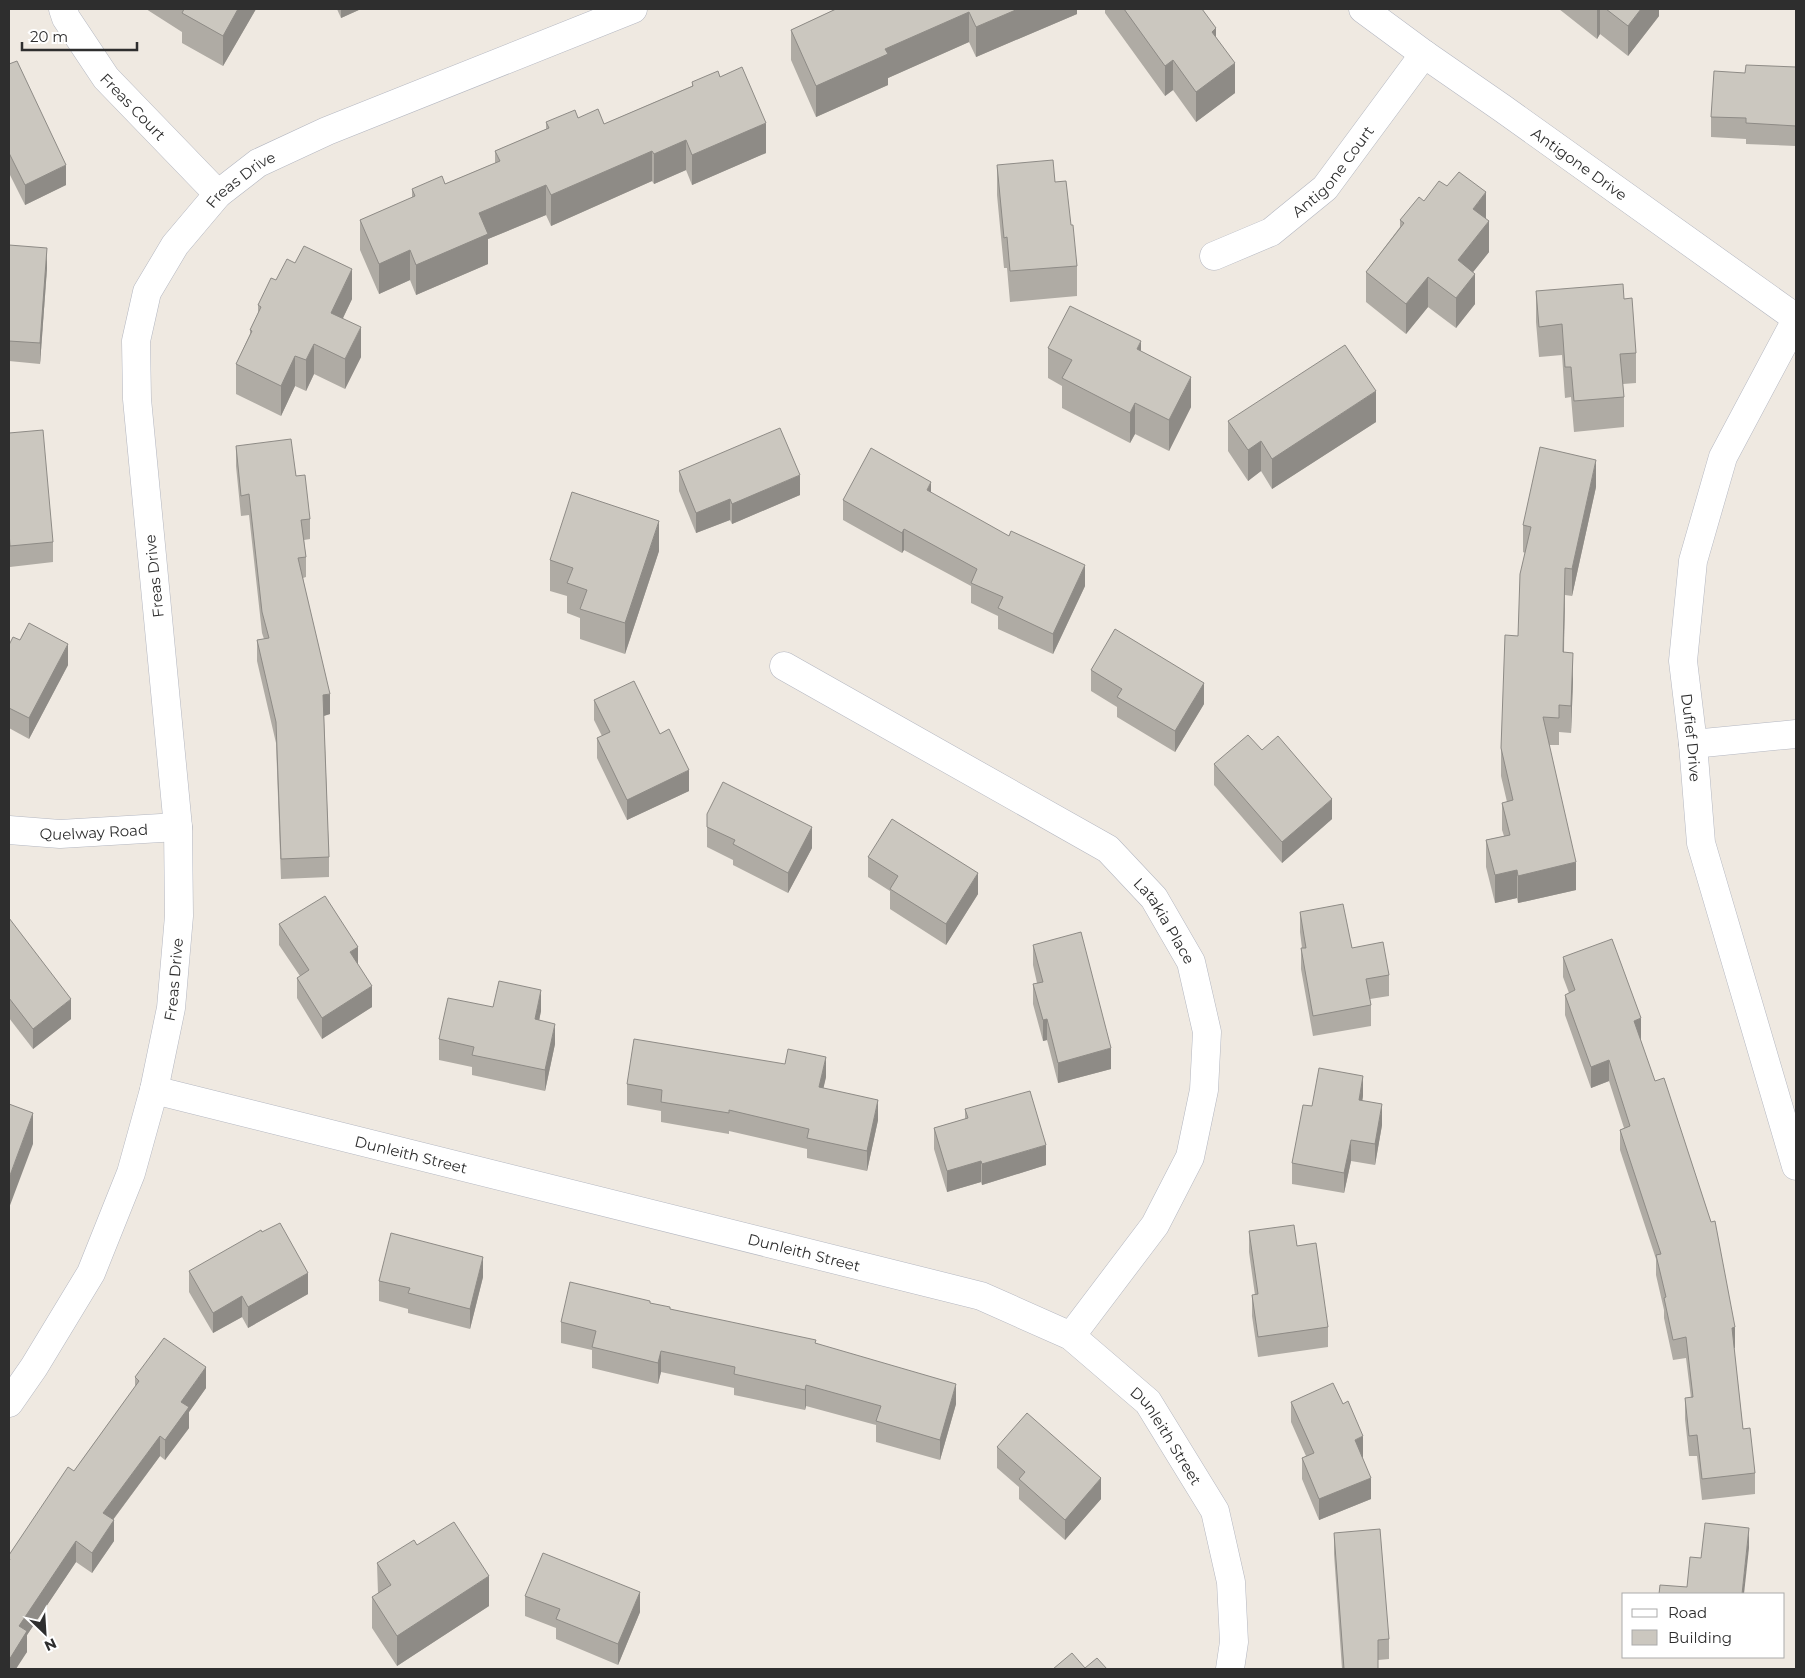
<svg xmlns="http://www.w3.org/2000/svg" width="1805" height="1678" font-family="Montserrat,sans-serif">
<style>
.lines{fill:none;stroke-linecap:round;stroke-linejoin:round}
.street-casing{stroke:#b4b7c1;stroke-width:29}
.street{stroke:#fff;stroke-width:28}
.wall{fill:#afaba4}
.shaded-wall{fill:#8e8b86}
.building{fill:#cbc7bf;stroke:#8e8b86}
.labels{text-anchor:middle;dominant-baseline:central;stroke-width:4;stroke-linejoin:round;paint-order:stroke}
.street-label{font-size:15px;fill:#2e2e2e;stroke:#fff}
</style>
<rect width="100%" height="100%" fill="#efe9e1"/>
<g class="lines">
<defs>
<g id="street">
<path id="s1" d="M63,9L66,18L106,78L218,194"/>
<path id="s2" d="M1363,9L1424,54L1502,108L1796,318"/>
<path id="s3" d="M1214,256L1271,232L1325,188L1424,54"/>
<path id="s4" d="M1796,320L1723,457L1693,561L1683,661L1693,744L1701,843L1796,1166"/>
<path id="s5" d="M784,666L1108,849L1154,898L1191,962L1207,1032L1204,1090L1190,1157L1155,1225L1071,1336"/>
<polyline points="1693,744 1796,734"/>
<path id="s6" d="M9,830L60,834L178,827"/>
<path id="s7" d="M154,1090L981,1296L1071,1336L1148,1402L1215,1511L1231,1582L1234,1642L1230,1669"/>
<path id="s8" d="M9,1403L34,1367L91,1273L131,1173L154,1090L171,1008L179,916L178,827L137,399L136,341L147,292L175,245L218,194L258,163L327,131L633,9"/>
</g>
</defs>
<use href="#street" class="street-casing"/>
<use href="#street" class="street"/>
</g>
<g class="wall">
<polygon points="146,9 256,9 223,66 182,43 182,32"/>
<polygon points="337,9 361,9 341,18"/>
<polygon points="836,9 1077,9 1077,14 976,57 969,42 888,78 888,85 816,117 791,60 791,30"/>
<polygon points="1105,9 1203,9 1203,11 1216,37 1235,93 1196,122 1173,90 1165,96 1105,13"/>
<polygon points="1559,9 1659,9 1659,16 1628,56 1600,34 1597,39"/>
<polygon points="9,64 66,185 25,205 9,173"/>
<polygon points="1796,67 1796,146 1746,144 1746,139 1711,137 1711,117 1745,73"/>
<polygon points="720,77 766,153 692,185 686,170 654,184 652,181 551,226 546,215 488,239 488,264 416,295 410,280 379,294 360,250 360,220 412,198 412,189 445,184 495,163 495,151 546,129 546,122 578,118 604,124 692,86 692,82"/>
<polygon points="997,165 1055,182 1077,266 1077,296 1010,302 1007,268 1004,268 997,195"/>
<polygon points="1424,201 1486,219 1489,252 1473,272 1475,304 1456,328 1428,307 1406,334 1366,302 1366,272 1400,227 1400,220"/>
<polygon points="9,245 47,268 40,364 9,361"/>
<polygon points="276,280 352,299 343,318 361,357 345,389 314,374 306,391 295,386 281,416 236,394 236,364 250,334 250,330 258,313 258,305"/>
<polygon points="1536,291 1624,299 1636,353 1636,383 1623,384 1624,397 1624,427 1574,432 1571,397 1565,398 1562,355 1539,357 1536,322"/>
<polygon points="1048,348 1141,351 1191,407 1169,451 1135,434 1130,443 1062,408 1062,386 1048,378"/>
<polygon points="1228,421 1376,422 1272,489 1261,471 1248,481 1228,451"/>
<polygon points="9,433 53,542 53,562 10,567 9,553"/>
<polygon points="236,446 296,476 310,519 310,539 304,540 306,557 306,577 303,578 330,714 324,716 329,857 329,877 281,879 276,743 257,661 257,640 264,639 262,633 249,515 241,516 236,466"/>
<polygon points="679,471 800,495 732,524 730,520 696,533 679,491"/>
<polygon points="1596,487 1572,596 1565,595 1564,652 1573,680 1571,733 1559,732 1559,745 1549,745 1576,890 1518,903 1517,898 1495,903 1486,867 1486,840 1504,836 1502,830 1502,803 1507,802 1501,776 1501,748 1518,636 1525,553 1523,552 1523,525"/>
<polygon points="931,493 1085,586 1053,654 998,629 998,616 971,603 971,586 904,550 902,553 843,520 843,500"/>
<polygon points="659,551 625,654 580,639 580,618 567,613 567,596 550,591 550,560"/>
<polygon points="9,645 68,665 29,739 9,728"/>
<polygon points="1091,670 1204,704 1175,752 1117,717 1117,707 1091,691"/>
<polygon points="594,700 689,791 627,820 597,758 597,738 602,736 594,720"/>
<polygon points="1262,750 1332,819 1282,863 1214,785 1214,764"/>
<polygon points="707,814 812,848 788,893 733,865 733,860 707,847"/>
<polygon points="868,857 978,894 946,945 890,909 890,891 868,877"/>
<polygon points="1300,912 1352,948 1389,975 1389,996 1370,999 1371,1005 1371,1026 1313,1036 1301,969 1301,948 1302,948 1300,932"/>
<polygon points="9,918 71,1019 33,1049 9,1018"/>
<polygon points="279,924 358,965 372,1007 322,1039 297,998 297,978 300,976 279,945"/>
<polygon points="1033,945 1111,1069 1058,1083 1047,1040 1043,1041 1033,1004 1033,984 1037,983 1033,965"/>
<polygon points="1563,957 1641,1039 1640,1039 1735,1348 1734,1348 1743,1429 1755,1473 1755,1494 1702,1500 1697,1456 1689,1456 1685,1419 1685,1398 1691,1398 1686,1358 1673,1360 1664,1318 1664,1310 1656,1275 1656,1259 1620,1150 1620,1130 1624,1128 1609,1081 1591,1088 1565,1015 1565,995 1569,993 1563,977"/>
<polygon points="493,1007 541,1011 539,1020 555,1044 545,1091 472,1075 472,1067 439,1060 439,1039"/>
<polygon points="826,1077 823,1088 878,1120 867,1171 807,1158 807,1149 729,1131 729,1134 661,1122 661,1111 627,1105 627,1084"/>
<polygon points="1363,1096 1362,1101 1382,1125 1375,1165 1351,1161 1344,1193 1292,1184 1292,1163 1312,1106"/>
<polygon points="965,1109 1046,1165 982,1185 981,1182 947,1192 934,1149 934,1128 965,1119"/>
<polygon points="1249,1231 1297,1246 1328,1327 1328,1347 1258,1357 1252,1316 1252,1295 1255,1295 1249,1252"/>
<polygon points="189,1271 308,1294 248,1328 242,1317 213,1333 189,1292"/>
<polygon points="483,1277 470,1329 408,1313 408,1309 379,1301 379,1281"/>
<polygon points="650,1303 670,1309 816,1343 956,1404 940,1460 876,1442 876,1425 806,1406 805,1410 734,1395 734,1388 661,1372 658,1384 592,1368 592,1350 561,1343 561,1322"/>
<polygon points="135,1377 206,1388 189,1412 189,1428 165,1460 160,1456 113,1520 114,1541 92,1573 76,1562 27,1635 27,1652 9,1669 9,1555 74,1471 135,1387"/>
<polygon points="1291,1402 1363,1457 1362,1457 1371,1499 1319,1520 1302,1479 1302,1458 1306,1456 1291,1422"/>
<polygon points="997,1447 1101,1499 1065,1540 1019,1499 1019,1487 997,1468"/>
<polygon points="1334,1533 1389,1639 1389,1659 1378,1660 1378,1669 1342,1669 1334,1554"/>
<polygon points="417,1545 489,1606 397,1666 372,1628 372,1597 378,1594 377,1563"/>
<polygon points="525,1596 640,1612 618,1665 556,1639 556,1628 525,1616"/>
</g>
<g class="shaded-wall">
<polygon points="238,9 256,9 223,66 223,36"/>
<polygon points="341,9 361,9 341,18"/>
<polygon points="1018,9 1077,9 1077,14 976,57 976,27"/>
<polygon points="1597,9 1600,9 1600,34 1597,39"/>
<polygon points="1641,9 1659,9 1659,16 1628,56 1628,26"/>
<polygon points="969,12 969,42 888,78 888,85 816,117 816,86 885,49"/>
<polygon points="1216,28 1216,59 1212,32"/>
<polygon points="1173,60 1173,90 1165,96 1165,66"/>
<polygon points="1235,63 1235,93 1196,122 1196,92"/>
<polygon points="766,123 766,153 692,185 692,155"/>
<polygon points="686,140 686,170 654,184 654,154"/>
<polygon points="652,151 652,181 551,226 551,195"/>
<polygon points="66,165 66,185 25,205 25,185"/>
<polygon points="546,185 546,215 488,239 488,264 416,295 416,265 479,213"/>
<polygon points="1486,192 1486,223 1473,209"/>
<polygon points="1489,221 1489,252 1458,291 1458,260"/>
<polygon points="47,248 47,268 40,364 40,343"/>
<polygon points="410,250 410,280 379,294 379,264"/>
<polygon points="352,269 352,299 331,343 331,313"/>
<polygon points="1475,274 1475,304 1456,328 1456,298"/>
<polygon points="1428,277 1428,307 1406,334 1406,304"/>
<polygon points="361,327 361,357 345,389 345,359"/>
<polygon points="1141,341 1141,371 1137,349"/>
<polygon points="314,344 314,374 306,391 306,360"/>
<polygon points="295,356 295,386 281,416 281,386"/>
<polygon points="1191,377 1191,407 1169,451 1169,420"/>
<polygon points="1376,391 1376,422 1272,489 1272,459"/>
<polygon points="1135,403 1135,434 1130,443 1130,413"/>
<polygon points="1261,441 1261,471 1248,481 1248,450"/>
<polygon points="1596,460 1596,487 1572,596 1572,569"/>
<polygon points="800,475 800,495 732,524 732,504"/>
<polygon points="931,482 931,502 927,490"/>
<polygon points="730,499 730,520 696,533 696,513"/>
<polygon points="659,521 659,551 625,654 625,623"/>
<polygon points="904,529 904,550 902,553 902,533"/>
<polygon points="1085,565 1085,586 1053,654 1053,634"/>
<polygon points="1565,568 1565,595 1563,680 1563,652"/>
<polygon points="68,644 68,665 29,739 29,718"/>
<polygon points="1573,653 1573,680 1571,733 1571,706"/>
<polygon points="1204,683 1204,704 1175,752 1175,731"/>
<polygon points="330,694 330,714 323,716 323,695"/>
<polygon points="689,770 689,791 627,820 627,800"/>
<polygon points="1332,799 1332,819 1282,863 1282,842"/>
<polygon points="812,827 812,848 788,893 788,873"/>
<polygon points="1576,862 1576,890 1518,903 1518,876"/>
<polygon points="1517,870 1517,898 1495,903 1495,875"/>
<polygon points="978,873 978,894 946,945 946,924"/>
<polygon points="358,947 358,967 350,952"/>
<polygon points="372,986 372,1007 322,1039 322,1018"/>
<polygon points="541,990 541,1011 535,1040 535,1019"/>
<polygon points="71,999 71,1019 33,1049 33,1029"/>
<polygon points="1641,1018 1641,1039 1634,1042 1634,1021"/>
<polygon points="1047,1019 1047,1040 1043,1041 1043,1020"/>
<polygon points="555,1024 555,1044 545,1091 545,1070"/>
<polygon points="1111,1048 1111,1069 1058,1083 1058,1063"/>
<polygon points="826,1057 826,1077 819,1108 819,1087"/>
<polygon points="1609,1060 1609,1081 1591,1088 1591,1067"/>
<polygon points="1363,1076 1363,1096 1359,1121 1359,1100"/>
<polygon points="878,1100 878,1120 867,1171 867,1151"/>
<polygon points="1382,1104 1382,1125 1375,1165 1375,1144"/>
<polygon points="33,1113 33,1144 9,1208 9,1178"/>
<polygon points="1351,1140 1351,1161 1344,1193 1344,1173"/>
<polygon points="1046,1145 1046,1165 982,1185 982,1164"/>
<polygon points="981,1161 981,1182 947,1192 947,1171"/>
<polygon points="483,1257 483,1277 470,1329 470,1309"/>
<polygon points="308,1273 308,1294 248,1328 248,1307"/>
<polygon points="242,1296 242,1317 213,1333 213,1313"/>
<polygon points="1735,1327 1735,1348 1732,1348 1732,1328"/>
<polygon points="661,1351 661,1372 658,1384 658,1363"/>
<polygon points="206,1367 206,1388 189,1412 189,1428 165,1460 165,1440 181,1402"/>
<polygon points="956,1384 956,1404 940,1460 940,1440"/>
<polygon points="806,1385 806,1406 805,1410 805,1390"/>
<polygon points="160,1436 160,1456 103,1533 103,1513"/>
<polygon points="1363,1436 1363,1457 1355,1460 1355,1440"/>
<polygon points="1101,1478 1101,1499 1065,1540 1065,1520"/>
<polygon points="1371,1478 1371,1499 1319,1520 1319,1499"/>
<polygon points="114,1520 114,1541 92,1573 92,1553"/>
<polygon points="1749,1528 1749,1548 1744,1594 1742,1594"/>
<polygon points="76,1541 76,1562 27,1635 27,1652 16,1669 9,1669 9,1660 19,1626"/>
<polygon points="489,1576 489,1606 397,1666 397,1636"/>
<polygon points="640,1592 640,1612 618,1665 618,1644"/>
</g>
<g class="building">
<polygon points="184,9 238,9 223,36 182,13"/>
<polygon points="836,9 1018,9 976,27 969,12 885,49 888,54 816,86 791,30"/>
<polygon points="1124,9 1202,9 1216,28 1212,32 1235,63 1196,92 1173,60 1165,66"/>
<polygon points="1606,9 1641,9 1628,26"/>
<polygon points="17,61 66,165 25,185 9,153 9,64"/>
<polygon points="1746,65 1796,67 1796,126 1746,123 1746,118 1711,117 1714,71 1745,73"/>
<polygon points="742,67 766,123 692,155 686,140 654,154 652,151 551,195 546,185 479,213 488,234 416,265 410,250 379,264 360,220 415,196 412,189 442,176 445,184 500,161 495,151 549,128 546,122 575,110 578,118 598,109 604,124 693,86 692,82 718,71 720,77"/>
<polygon points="1053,160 1055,182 1066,181 1071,225 1073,225 1077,266 1010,271 1007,237 1004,238 997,165"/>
<polygon points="1459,172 1486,192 1473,209 1489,221 1458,260 1475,274 1456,298 1428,277 1406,304 1366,272 1404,223 1400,220 1419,197 1424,201 1439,181 1447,186"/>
<polygon points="9,245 47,248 40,343 9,341"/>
<polygon points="304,246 352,269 331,313 361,327 345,359 314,344 306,360 295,356 281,386 236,364 252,331 250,330 261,307 258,305 271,278 276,280 287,259 295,263"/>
<polygon points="1623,284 1624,299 1632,298 1636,353 1620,354 1624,397 1574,401 1571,367 1565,367 1562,324 1539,327 1536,291"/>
<polygon points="1070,306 1141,341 1137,349 1191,377 1169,420 1135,403 1130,413 1062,378 1072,360 1048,348"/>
<polygon points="1345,345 1376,391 1272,459 1261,441 1248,450 1228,421"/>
<polygon points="780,428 800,475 732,504 730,499 696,513 679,471"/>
<polygon points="43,430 53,542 10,546 9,532 9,433"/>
<polygon points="291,439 296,476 305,475 310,519 301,520 306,557 298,558 330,694 323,695 329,857 281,859 276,722 257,640 269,638 262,612 249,494 241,496 236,446"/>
<polygon points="1540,447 1596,460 1572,569 1565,568 1563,652 1573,653 1571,706 1559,705 1559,718 1543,717 1576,862 1518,876 1517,870 1495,875 1486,840 1510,835 1502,803 1513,800 1501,748 1505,635 1518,636 1520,574 1531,527 1523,525"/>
<polygon points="871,448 931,482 927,490 1009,536 1011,531 1085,565 1053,634 998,608 1003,597 971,583 977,569 904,529 902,533 843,500"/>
<polygon points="572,492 659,521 625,623 580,609 587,590 567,583 573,568 550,560"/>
<polygon points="29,623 68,644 29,718 9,708 9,645 13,637 20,640"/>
<polygon points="1115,629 1204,683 1175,731 1117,697 1122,689 1091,670"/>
<polygon points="634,681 660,734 669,729 689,770 627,800 597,738 610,732 594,700"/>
<polygon points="1248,735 1262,750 1278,736 1332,799 1282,842 1214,764"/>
<polygon points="723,782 812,827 788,873 733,844 735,840 707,827 707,814"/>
<polygon points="892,819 978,873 946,924 890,889 898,876 868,857"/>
<polygon points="325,896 358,947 350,952 372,986 322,1018 297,978 309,970 279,924"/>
<polygon points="1343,904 1352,948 1383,942 1389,975 1366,979 1371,1005 1313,1016 1301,948 1306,948 1300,912"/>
<polygon points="9,918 71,999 33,1029 9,998"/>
<polygon points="1081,932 1111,1048 1058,1063 1047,1019 1043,1020 1033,984 1043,982 1033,945"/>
<polygon points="1612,939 1641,1018 1634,1021 1655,1081 1664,1078 1711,1222 1715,1221 1735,1327 1732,1328 1743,1429 1750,1428 1755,1473 1702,1479 1697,1435 1689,1436 1685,1398 1693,1397 1686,1337 1673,1340 1664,1298 1666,1297 1656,1255 1661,1254 1620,1130 1630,1126 1609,1060 1591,1067 1565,995 1575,990 1563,957"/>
<polygon points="499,981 541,990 535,1019 555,1024 545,1070 472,1055 474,1047 439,1039 448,998 493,1007"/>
<polygon points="634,1039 785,1064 788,1049 826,1057 819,1087 878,1100 867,1151 807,1138 809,1129 729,1110 729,1113 661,1102 662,1090 627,1084"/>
<polygon points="1319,1068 1363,1076 1359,1100 1382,1104 1375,1144 1351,1140 1344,1173 1292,1163 1303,1105 1312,1106"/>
<polygon points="1030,1091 1046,1145 982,1164 981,1161 947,1171 934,1128 968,1118 965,1109"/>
<polygon points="9,1104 33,1113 9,1178"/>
<polygon points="280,1223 308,1273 248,1307 242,1296 213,1313 189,1271 261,1230 262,1232"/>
<polygon points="1294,1225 1297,1246 1316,1243 1328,1327 1258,1337 1252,1295 1258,1294 1249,1231"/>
<polygon points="391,1233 483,1257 470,1309 408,1293 410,1288 379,1281"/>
<polygon points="570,1282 650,1301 650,1303 670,1307 670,1309 816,1340 815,1343 956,1384 940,1440 876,1421 881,1406 806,1385 805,1390 734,1374 735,1367 661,1351 658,1363 592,1347 596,1331 561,1322"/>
<polygon points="164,1338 206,1367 181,1402 189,1407 165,1440 160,1436 103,1513 114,1520 92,1553 76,1541 19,1626 27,1631 9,1660 9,1561 10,1559 9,1559 9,1555 68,1467 74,1471 139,1381 135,1377"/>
<polygon points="1333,1383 1343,1404 1348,1401 1363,1436 1355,1440 1371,1478 1319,1499 1302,1458 1314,1453 1291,1402"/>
<polygon points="1027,1413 1101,1478 1065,1520 1019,1479 1025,1472 997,1447"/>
<polygon points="454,1522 489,1576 397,1636 372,1597 391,1585 377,1563 414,1540 417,1545"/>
<polygon points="1705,1523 1749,1528 1742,1594 1659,1594 1660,1585 1687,1587 1690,1557 1701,1558"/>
<polygon points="1380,1529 1389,1639 1378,1640 1378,1669 1344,1669 1334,1533"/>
<polygon points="543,1553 640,1592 618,1644 556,1619 560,1609 525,1596"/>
<polygon points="1072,1653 1085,1668 1097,1658 1107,1669 1053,1669"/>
</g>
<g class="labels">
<g class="street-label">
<text stroke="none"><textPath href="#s1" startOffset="121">Freas Court</textPath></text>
<text stroke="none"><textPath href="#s2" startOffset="266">Antigone Drive</textPath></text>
<text stroke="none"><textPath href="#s3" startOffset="149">Antigone Court</textPath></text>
<text stroke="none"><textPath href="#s8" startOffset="1299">Freas Drive</textPath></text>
<text transform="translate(154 576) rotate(-96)">Freas Drive</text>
<text stroke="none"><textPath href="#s4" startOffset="441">Dufief Drive</textPath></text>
<text stroke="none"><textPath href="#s6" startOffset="85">Quelway Road</textPath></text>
<text stroke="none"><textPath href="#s5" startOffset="464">Latakia Place</textPath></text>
<text stroke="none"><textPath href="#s8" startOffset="460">Freas Drive</textPath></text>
<text stroke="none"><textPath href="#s7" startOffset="265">Dunleith Street</textPath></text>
<text stroke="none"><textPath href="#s7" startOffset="670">Dunleith Street</textPath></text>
<text stroke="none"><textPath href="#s7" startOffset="1090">Dunleith Street</textPath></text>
</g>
</g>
<rect width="1805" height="1678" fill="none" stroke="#2e2e2e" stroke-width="20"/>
<rect x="1622" y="1593" width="162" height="65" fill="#ffffff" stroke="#ababab"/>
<rect x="1632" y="1609" width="25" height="8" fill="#ffffff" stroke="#ababab"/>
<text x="1668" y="1618" font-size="15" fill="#2e2e2e">Road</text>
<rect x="1632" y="1630" width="25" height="15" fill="#cbc7bf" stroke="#ababab"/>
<text x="1668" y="1643" font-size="15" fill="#2e2e2e">Building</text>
<g transform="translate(45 1633) rotate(155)" stroke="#ffffff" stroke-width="4" paint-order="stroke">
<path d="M0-4L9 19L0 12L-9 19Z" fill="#2e2e2e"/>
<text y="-8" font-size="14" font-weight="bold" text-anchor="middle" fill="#2e2e2e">N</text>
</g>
<path d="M22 42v8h115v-8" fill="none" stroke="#2e2e2e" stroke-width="2.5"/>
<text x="30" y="42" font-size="15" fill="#2e2e2e" stroke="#ffffff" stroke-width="4" paint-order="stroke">20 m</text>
</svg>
